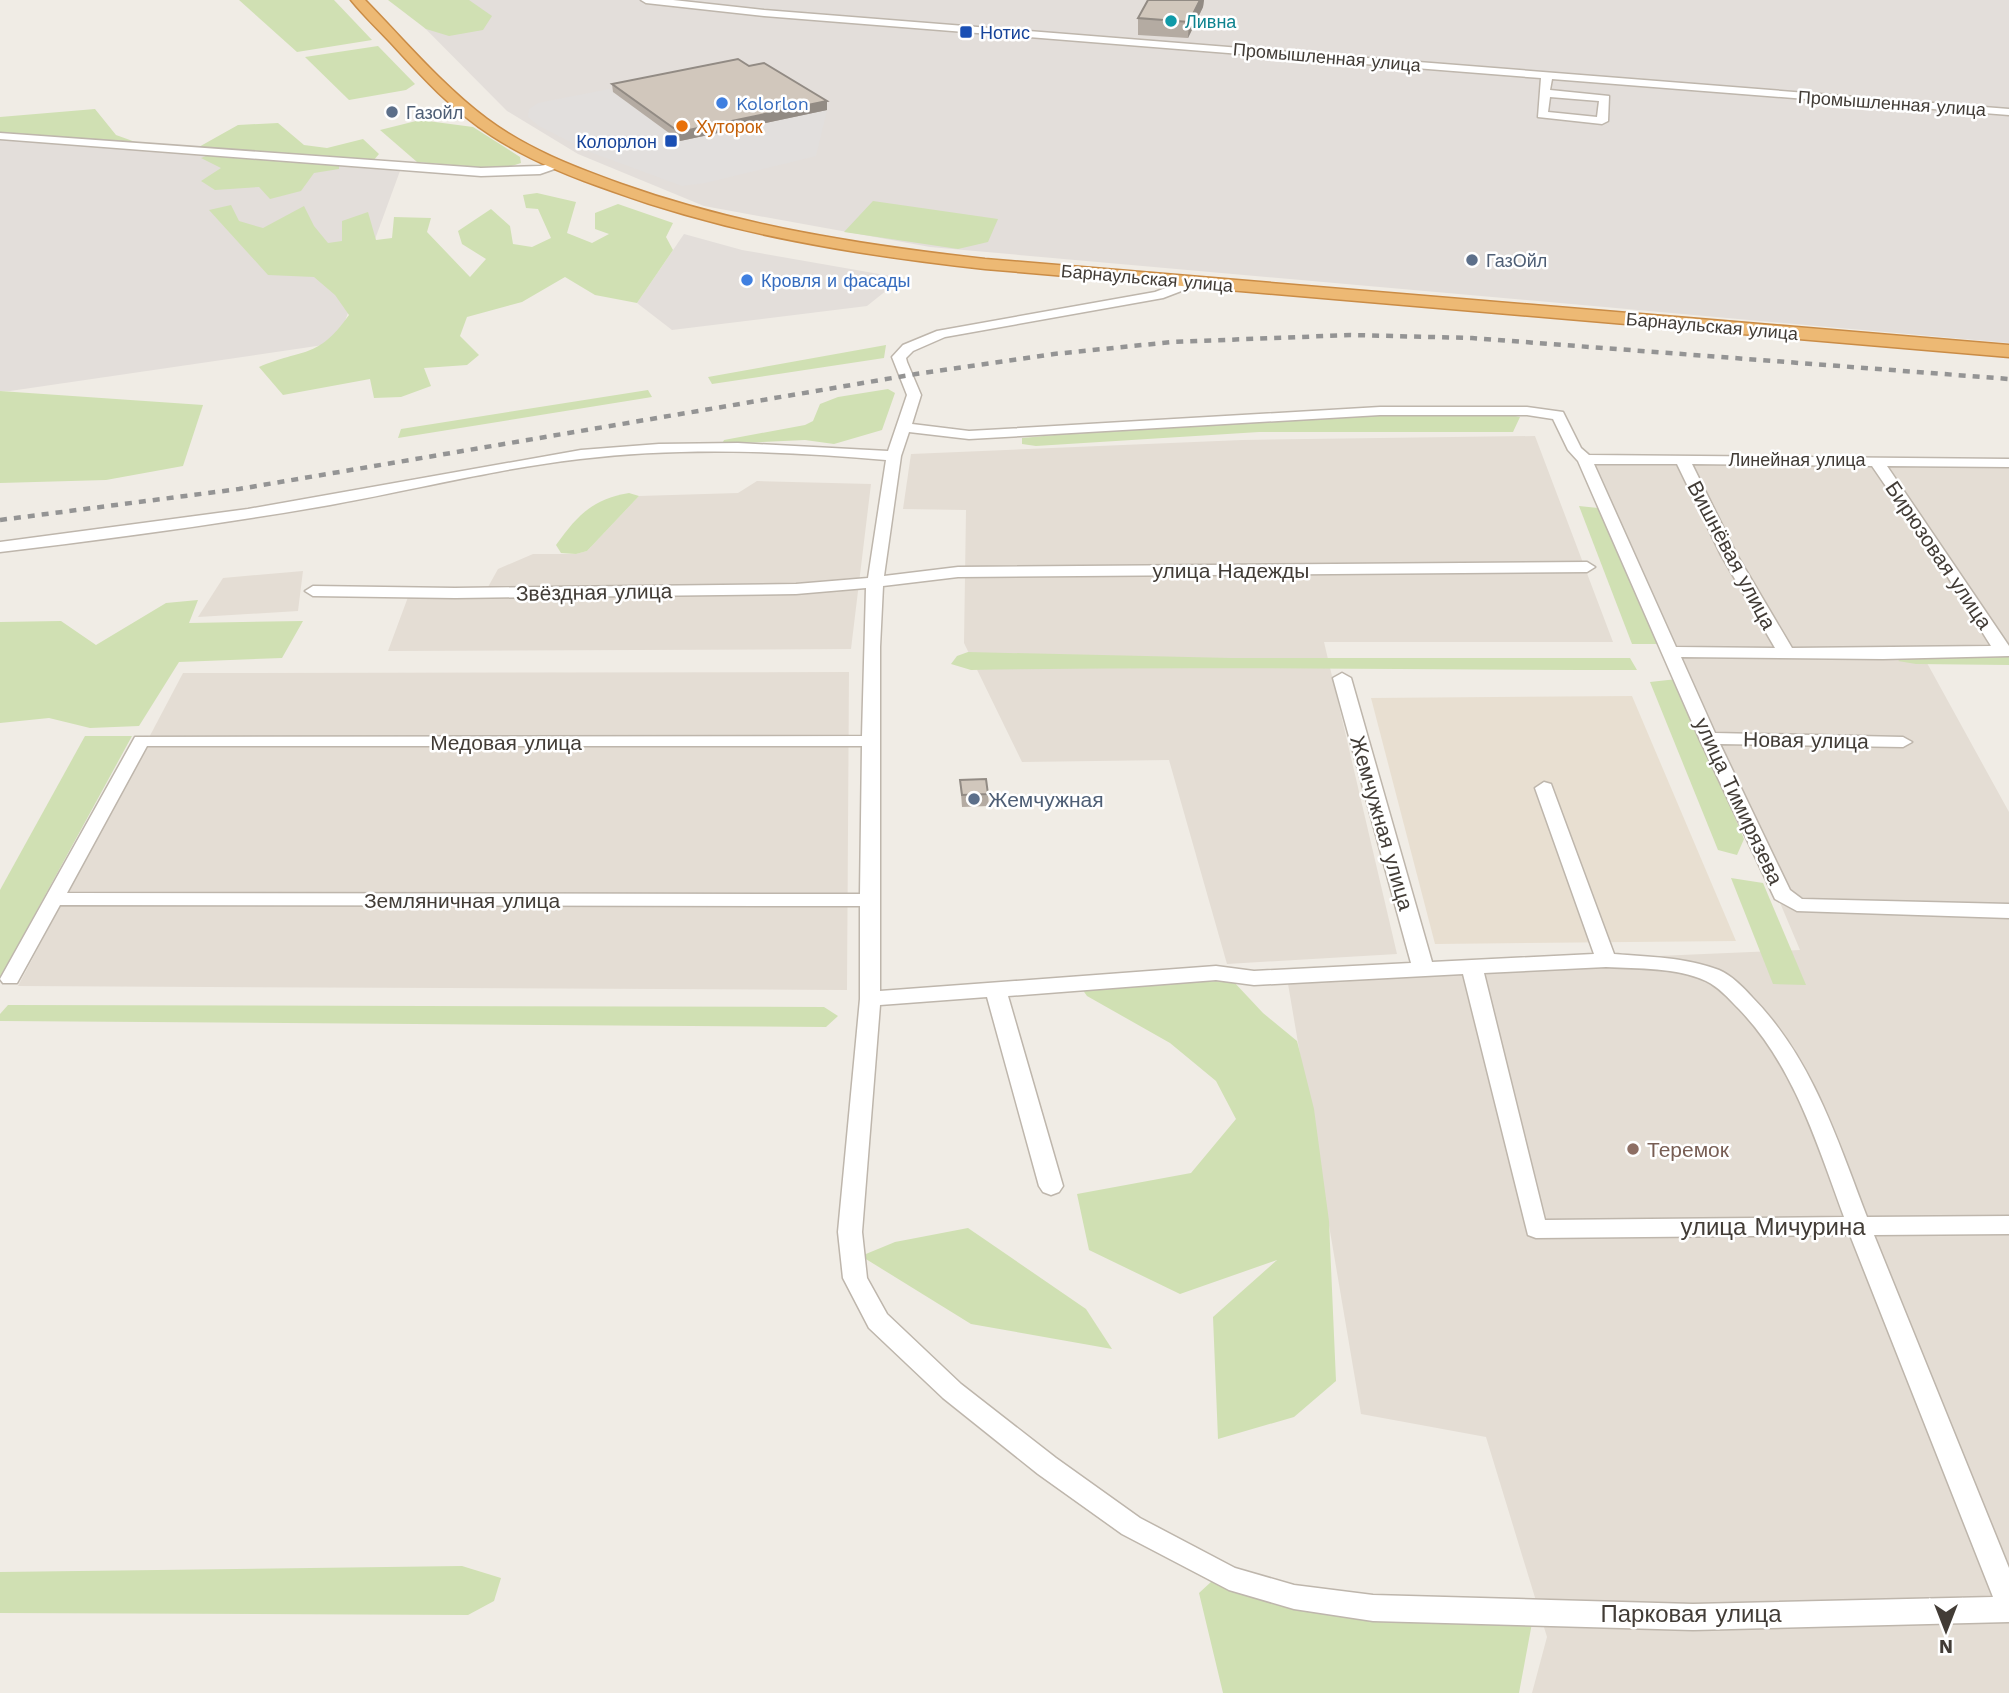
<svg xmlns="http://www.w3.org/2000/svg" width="2009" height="1693" font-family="'Work Sans',sans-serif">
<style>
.residential{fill:#e4ddd4}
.industrial{fill:#e3deda}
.education{fill:#e8dfd1}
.green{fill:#d0e0b3}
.parking{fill:#e2dfdd}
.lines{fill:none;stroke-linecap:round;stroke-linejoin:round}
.minor-casing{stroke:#beb6ac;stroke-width:3}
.highway-casing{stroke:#ca8c46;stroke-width:3}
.minor{fill:#fff;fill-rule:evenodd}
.highway{fill:#edb974;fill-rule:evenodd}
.rail{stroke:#949494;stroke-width:4.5;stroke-dasharray:7 7;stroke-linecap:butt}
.wall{fill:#b4aba2}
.shaded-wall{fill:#928b84}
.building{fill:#d1c7bc;stroke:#928b84;stroke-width:2}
.culture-dot{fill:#0f9aa8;stroke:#fff;stroke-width:2.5}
.transit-dot{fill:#1a4fb4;stroke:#fff;stroke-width:2.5}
.shop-dot{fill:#3f7fe0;stroke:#fff;stroke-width:2.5}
.service-dot{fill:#5c6f8a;stroke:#fff;stroke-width:2.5}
.food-dot{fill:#e8710a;stroke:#fff;stroke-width:2.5}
.education-dot{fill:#8d6e63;stroke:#fff;stroke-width:2.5}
.labels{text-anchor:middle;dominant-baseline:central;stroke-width:5;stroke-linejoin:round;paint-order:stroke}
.far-culture-label{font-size:18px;fill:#0d838f;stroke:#fff;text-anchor:start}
.far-transit-label{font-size:18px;fill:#164399;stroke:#fff;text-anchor:start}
.far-street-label{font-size:18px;fill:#423c36;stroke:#fff}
.far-shop-label{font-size:18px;fill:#366cbe;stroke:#fff;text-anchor:start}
.far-service-label{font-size:18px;fill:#4e5e75;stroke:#fff;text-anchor:start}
.far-food-label{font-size:18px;fill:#c56008;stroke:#fff;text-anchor:start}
.street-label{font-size:21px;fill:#423c36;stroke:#fff}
.service-label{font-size:21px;fill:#4e5e75;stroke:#fff;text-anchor:start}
.education-label{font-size:21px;fill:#785e54;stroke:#fff;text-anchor:start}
.near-street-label{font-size:24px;fill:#423c36;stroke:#fff}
</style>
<rect width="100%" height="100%" fill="#f0ece5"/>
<g class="residential">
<polygon points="1535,436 1613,642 1324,642 1397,954 1227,964 1169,760 1022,762 964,643 966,510 903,509 911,454 1242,440"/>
<polygon points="1593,461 2009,463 2009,664 1927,663 2009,812 2009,1693 1532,1693 1547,1637 1486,1437 1361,1414 1286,972 1800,950"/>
<polygon points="757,481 871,484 851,649 388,651 411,589 488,587 498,569 533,554 576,554 587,551 639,496 738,493"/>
<polygon points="303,571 298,611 198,617 223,578"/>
<polygon points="849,672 847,990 18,986 183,673"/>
</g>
<g class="industrial">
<polygon points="397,0 2009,0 2009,343 930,247 704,206 578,154 507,111"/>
<polygon points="0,135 400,171 337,343 10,391 0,391"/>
<polygon points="684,234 742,250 902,278 867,306 672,330 637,303"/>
</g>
<polygon class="education" points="1632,696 1736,941 1435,944 1371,698"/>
<g class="green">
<polygon points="239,0 334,0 372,40 297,52"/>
<polygon points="388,0 469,0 492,16 483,30 449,36 426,29"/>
<polygon points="378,46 415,84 406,90 349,100 305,57"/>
<polygon points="95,109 116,135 141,144 0,132 0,117"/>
<polygon points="420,120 473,127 520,157 521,163 503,169 417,162 380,130"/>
<polygon points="278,123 304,145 327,148 363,139 379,154 373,161 197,148 238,125"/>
<polygon points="213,153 339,164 339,169 314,173 301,191 270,199 259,187 215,190 201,181 221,168 201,158"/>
<path d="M537,193L576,202L567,233L592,243L609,234L595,229V213L618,204L673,223L666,237L673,250L637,303L595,295L565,277L522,302L467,317L460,336L479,355L467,365L424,368L431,386L401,397L374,398L370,379L283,395L259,367C303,348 317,360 349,315L335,295L314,277L268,275L209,210L231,205L239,221L263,228L304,206L314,226L328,243L342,241V221L368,212L376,240L392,238L394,217L431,218L427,232L470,277L486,259L462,244L458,231L491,209L510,226L513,244L532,247L551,238L538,209L526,208L523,195Z"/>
<polygon points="873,201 998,219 988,242 958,249 844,232"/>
<polygon points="886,345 884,358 712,384 708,377"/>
<polygon points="888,389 895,393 882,430 834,444 805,440 722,444 724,440 805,425 813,421 820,404 838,397"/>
<polygon points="648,390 652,397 398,438 401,429"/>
<polygon points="0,391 203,405 183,466 106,480 0,483"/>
<polygon points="1501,413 1520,417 1513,432 1259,432 1036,446 1022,444 1022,438 1227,419"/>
<path d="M629,493L639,496L587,551L576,554L561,553L556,545C577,516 592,499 629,493Z"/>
<polygon points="1579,506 1598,508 1657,644 1632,644"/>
<polygon points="198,600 189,623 303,621 282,658 179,662 139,726 90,728 49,718 0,723 0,622 61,621 96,645 166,603"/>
<path d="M968,652L1231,658H1630L1637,670C1415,670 1193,666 971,670L951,664L957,656Z"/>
<polygon points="2009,657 2009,665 1916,664 1898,661 1904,658"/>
<polygon points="1677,679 1744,839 1737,855 1718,850 1650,682"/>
<polygon points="85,736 132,736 0,978 0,890"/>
<polygon points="1731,878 1763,883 1806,985 1773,984"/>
<polygon points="1233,981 1263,1013 1297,1041 1314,1109 1329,1221 1336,1381 1294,1417 1218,1439 1213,1317 1277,1260 1180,1294 1089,1250 1077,1194 1191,1173 1236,1119 1216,1081 1170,1043 1087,996 1082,989 1130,983"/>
<polygon points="8,1005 824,1007 838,1016 826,1027 0,1021 0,1014"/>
<polygon points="968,1228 1086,1309 1112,1349 971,1324 861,1256 895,1242"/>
<polygon points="462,1566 501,1578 494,1601 468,1615 0,1613 0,1572"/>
<polygon points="1224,1570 1350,1617 1532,1623 1519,1693 1223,1693 1199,1593"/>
</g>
<polygon class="parking" points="609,89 680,141 827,110 816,156 705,183 682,186 590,152 539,126 528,117 529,109 538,103"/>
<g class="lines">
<defs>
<g id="minor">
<path d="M641,0H673L764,10L2009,109V115L1552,79L1550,90L1609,96L1608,121L1602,124L1538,117L1541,78L764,16L646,3ZM1550,97L1599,101L1597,117L1548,112Z"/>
<polygon points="0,133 481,168 540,166 560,162 566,165 540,174 481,176 0,139"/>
<path d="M1192,278L1197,279V285L1163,298L945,337L913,351L906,358L907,362L921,395L912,424L969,431L1380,407H1527L1563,412L1581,448L1589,455L2009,459V467L1887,466L2009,646V656L1883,659L1681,657L1715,733L1903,737L1912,742L1903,747L1720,744L1790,890L1802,899L2009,904V918L1797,911L1775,899L1699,738L1578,461L1568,450L1553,419L1527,415H1380L969,439L909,432L901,456L884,576L958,567L1587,562L1595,567L1587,572L958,577L883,586L880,647V991L1216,966L1254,971L1411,963L1333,678L1342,673L1351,678L1432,962L1594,954L1535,788L1544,782L1551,784L1614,954C1649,957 1685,957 1719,970C1731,975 1743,987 1752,997C1812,1058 1837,1139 1867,1217L2009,1216V1234L1874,1235L2009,1568V1622L1693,1630L1373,1621L1294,1609L1229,1590L1122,1534L1038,1474L943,1398L869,1328L843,1278L838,1232L860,999V906L60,905L17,983H3L0,979L135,737L862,736L866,588L796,594L455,598L313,596L305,591L313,586L455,588L796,584L868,578L886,460C784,451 681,447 580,459C495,469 413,490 330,505C221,524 110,539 0,552V542L248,509L581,450L659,444L738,443L888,451L907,395L892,357L903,345L937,331L1155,292ZM1594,464H1677L1721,555L1775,648L1676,647ZM1692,464L1872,466L1944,571L1991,646L1792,648L1737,555ZM147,746H862L860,894L67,893ZM1606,967C1638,969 1677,967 1706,981C1719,987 1729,999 1739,1009C1794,1066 1817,1144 1844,1217L1545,1220L1484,973ZM1463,974L1528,1235L1536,1238L1850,1235L1993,1597L1693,1604L1373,1595L1294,1585L1235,1568L1140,1518L1056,1458L961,1384L887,1314L867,1278L862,1232L880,1005L987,997L1039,1186L1043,1192L1051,1195L1059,1192L1063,1186L1008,996L1216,980L1254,985Z"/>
</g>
<path id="highway" d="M351,0H365C405,41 442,85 487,119C527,149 574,167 621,184C739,226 861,245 985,259L2009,345V357L985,269C858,255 733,235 612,191C571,177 529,160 492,136C453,111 422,77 391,43C378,29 363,15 351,0Z"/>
</defs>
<use href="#minor" class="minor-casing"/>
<use href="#highway" class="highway-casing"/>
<use href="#minor" class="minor"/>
<use href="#highway" class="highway"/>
<polyline class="rail" points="0,520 239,489 916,374 1054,354 1172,342 1351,335 1472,338 2009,379"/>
</g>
<g class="wall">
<polygon points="1148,0 1204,0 1203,7 1188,38 1138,35 1138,18"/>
<polygon points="612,84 827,110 680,141 613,92"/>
<polygon points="960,780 988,794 989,806 962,807"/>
</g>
<g class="shaded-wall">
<polygon points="1200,0 1204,0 1203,7 1188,38 1189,22"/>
<polygon points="827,101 827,110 680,141 679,132"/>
</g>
<g class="building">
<polygon points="1148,0 1200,0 1189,22 1138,18"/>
<polygon points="738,59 749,66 764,63 827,101 679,132 612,84"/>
<polygon points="986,779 988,794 962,795 960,780"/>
</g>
<circle class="culture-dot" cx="1171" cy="21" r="7"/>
<g class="transit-dot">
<rect x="959" y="25" width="14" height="14" rx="3.5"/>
<rect x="664" y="134" width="14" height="14" rx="3.5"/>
</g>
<g class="shop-dot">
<circle cx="722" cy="103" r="7"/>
<circle cx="747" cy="280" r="7"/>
</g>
<g class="service-dot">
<circle cx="392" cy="112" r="7"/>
<circle cx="1472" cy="260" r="7"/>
<circle cx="974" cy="799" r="7"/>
</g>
<circle class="food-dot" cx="682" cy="126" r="7"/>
<circle class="education-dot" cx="1633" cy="1149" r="7"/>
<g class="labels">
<g class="far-culture-label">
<text x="1185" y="21">Ливна</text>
</g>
<g class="far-transit-label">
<text x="980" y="32">Нотис</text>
<text x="657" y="141" text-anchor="end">Колорлон</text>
</g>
<g class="far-street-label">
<text transform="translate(1327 57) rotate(5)">Промышленная улица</text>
<text transform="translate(1892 103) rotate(4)">Промышленная улица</text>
<text transform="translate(1147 278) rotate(5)">Барнаульская улица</text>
<text transform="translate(1712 326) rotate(5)">Барнаульская улица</text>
<text x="1797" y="459">Линейная улица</text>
</g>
<g class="far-shop-label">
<text x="736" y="103">Kolorlon</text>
<text x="761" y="280">Кровля и фасады</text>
</g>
<g class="far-service-label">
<text x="406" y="112">Газойл</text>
<text x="1486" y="260">ГазОйл</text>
</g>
<g class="far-food-label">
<text x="696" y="126">Хуторок</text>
</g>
<g class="street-label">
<text transform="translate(1732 555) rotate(62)">Вишнёвая улица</text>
<text transform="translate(1939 555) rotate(56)">Бирюзовая улица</text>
<text x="1231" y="570">улица Надежды</text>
<text transform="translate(594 592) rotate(-1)">Звёздная улица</text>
<text transform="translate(1806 740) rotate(1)">Новая улица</text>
<text x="506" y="742">Медовая улица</text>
<text transform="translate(1739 801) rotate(65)">улица Тимирязева</text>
<text transform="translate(1382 823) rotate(74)">Жемчужная улица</text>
<text x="462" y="900">Земляничная улица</text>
</g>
<g class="service-label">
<text x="988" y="799">Жемчужная</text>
</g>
<g class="education-label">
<text x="1647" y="1149">Теремок</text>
</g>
<g class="near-street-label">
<text x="1773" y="1227">улица Мичурина</text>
<text x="1691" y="1614">Парковая улица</text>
</g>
</g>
<g transform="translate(1946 1630) rotate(180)" stroke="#ffffff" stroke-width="5" paint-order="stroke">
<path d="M0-5L12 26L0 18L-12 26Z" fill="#423c36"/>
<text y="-10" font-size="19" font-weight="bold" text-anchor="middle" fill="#423c36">N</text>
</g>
</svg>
